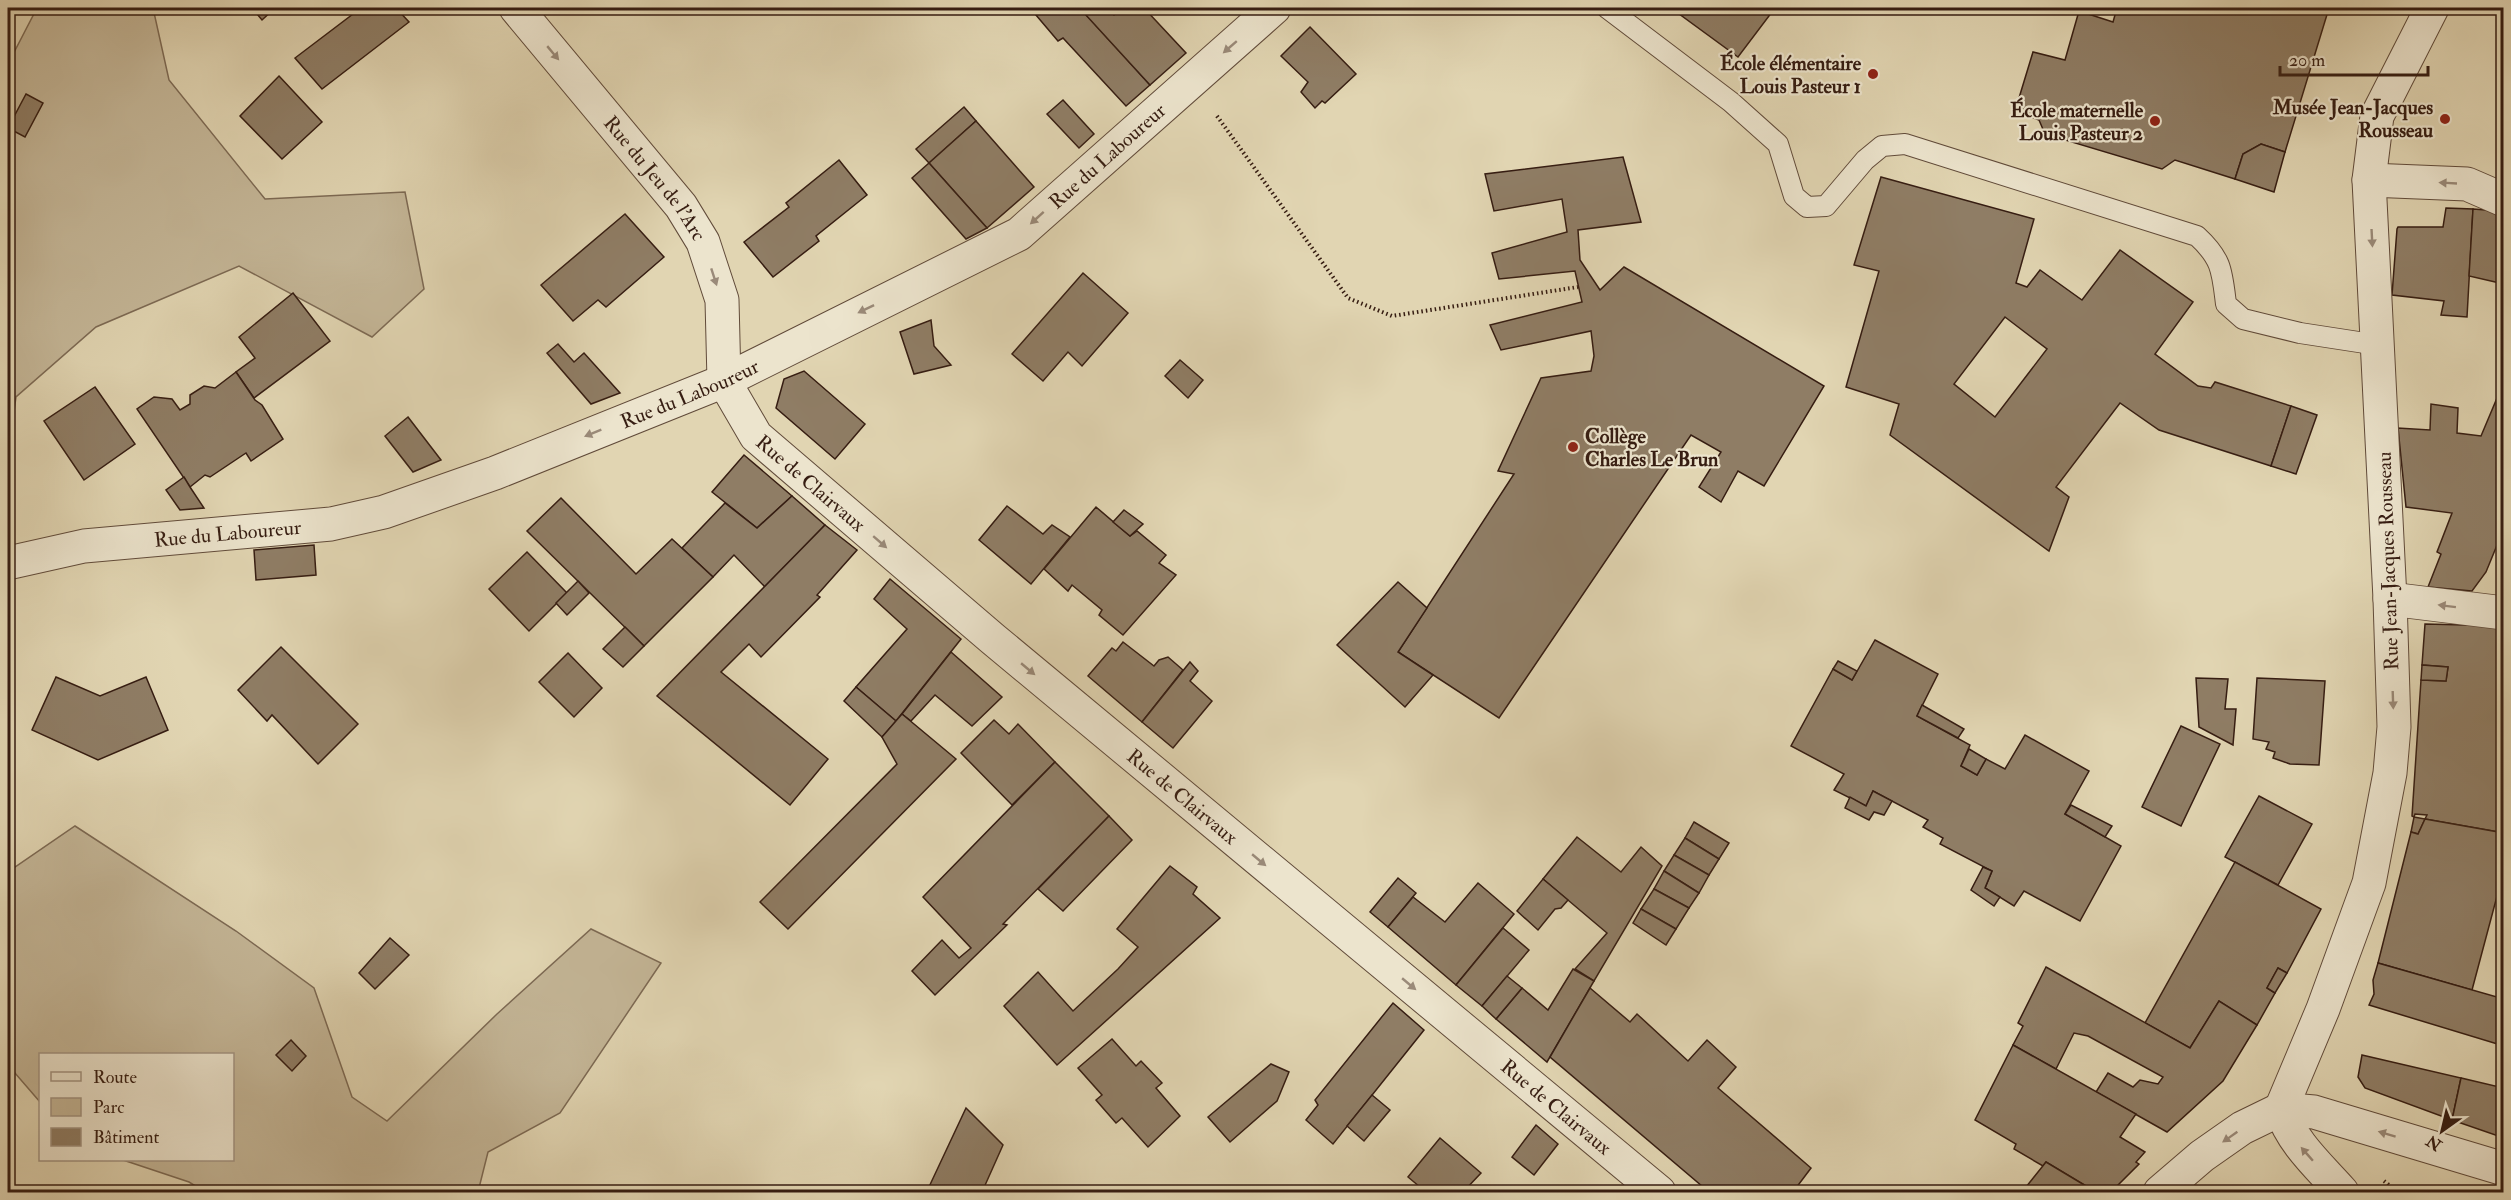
<svg xmlns="http://www.w3.org/2000/svg" width="2511" height="1200" font-family="'IM FELL Double Pica',serif">
<style>
.green{fill:#c4b697;stroke:#7d6a54;stroke-width:1.5}
.building{fill:#8f7d65;stroke:#361d12;stroke-width:1.5;fill-rule:evenodd}
.lines{fill:none;stroke-linecap:round;stroke-linejoin:round}
.lane-casing{stroke:#614b3a;stroke-width:22}
.street-casing{stroke:#614b3a;stroke-width:35}
.path{stroke:#361d12;stroke-width:4;stroke-dasharray:1.5 3;stroke-linecap:butt}
.lane{stroke:#ece4cd;stroke-width:20}
.street{stroke:#ece4cd;stroke-width:33}
.oneway{fill:#9a8a79}
.poi-dot{fill:#8f2418;stroke:#ece4cd;stroke-width:2}
.labels{text-anchor:middle;dominant-baseline:central;stroke-width:4.5;stroke-linejoin:round;paint-order:stroke}
.poi-label{font-size:20px;font-weight:bold;fill:#361d12;stroke:#ece4cd;text-anchor:end}
.street-label{font-size:20px;fill:#361d12;stroke:#ece4cd}
</style>
<rect width="100%" height="100%" fill="#e1d5b2"/>
<filter id="stains"><feTurbulence type="fractalNoise" baseFrequency=".00333" numOctaves="4"/><feColorMatrix values="0 0 0 0 .2 0 0 0 0 .09 0 0 0 0 .02 0 0 0 .5 -.17"/></filter>
<radialGradient id="worn" r=".72"><stop offset=".6" stop-color="#630" stop-opacity="0"/><stop offset="1" stop-color="#630" stop-opacity=".3"/></radialGradient>
<g class="green">
<polygon points="37,8 153,8 169,80 265,199 405,192 424,289 372,337 239,266 96,327 16,397 8,454 8,64"/>
<polygon points="75,826 236,931 314,988 352,1097 387,1121 497,1014 591,929 661,963 560,1113 488,1152 478,1192 205,1192 189,1182 123,1160 232,1160 232,1054 40,1054 40,1102 8,1065 8,872"/>
</g>
<g class="building">
<polygon points="252,8 275,8 262,20"/>
<polygon points="361,8 396,8 409,22 322,89 295,58"/>
<polygon points="1030,8 1080,8 1150,85 1126,106 1063,38 1058,41"/>
<polygon points="1091,8 1106,8 1114,15 1122,8 1144,8 1186,53 1150,85 1085,14"/>
<polygon points="1671,8 1775,8 1738,57"/>
<polygon points="2117,8 2329,8 2285,152 2261,144 2243,154 2235,179 2175,160 2162,169 2045,134 2039,120 2015,111 2033,52 2065,60 2079,11 2113,22"/>
<polygon points="1310,27 1356,74 1325,103 1322,101 1315,108 1301,92 1308,82 1281,56"/>
<polygon points="279,76 322,122 282,159 240,116"/>
<polygon points="26,94 43,103 25,137 8,128"/>
<polygon points="1063,100 1094,134 1079,148 1047,114"/>
<polygon points="964,107 976,121 929,163 916,149"/>
<polygon points="976,121 1034,187 987,228 929,163"/>
<polygon points="2261,144 2285,152 2274,192 2235,179 2243,154"/>
<polygon points="1623,157 1641,222 1578,230 1580,260 1600,290 1624,267 1824,386 1764,486 1738,471 1721,502 1699,487 1721,452 1691,435 1499,718 1398,652 1514,474 1498,471 1541,378 1591,371 1594,356 1591,331 1501,350 1490,325 1582,302 1575,271 1499,279 1492,253 1567,232 1562,199 1494,211 1485,174"/>
<polygon points="839,160 867,195 816,236 819,241 773,277 744,242 789,207 786,203"/>
<polygon points="929,163 987,228 966,239 912,178"/>
<path d="M1881,177L2034,219L2016,283L2027,287L2040,270L2082,300L2120,250L2193,302L2155,354L2198,386L2211,388L2215,382L2291,406L2271,466L2159,430L2120,403L2056,487L2069,497L2049,551L1890,435L1899,404L1846,387L1879,271L1854,265ZM2005,317L2047,349L1995,417L1954,384Z"/>
<polygon points="2446,208 2473,209 2467,317 2441,315 2444,301 2392,295 2397,229 2398,227 2443,227"/>
<polygon points="2473,209 2499,211 2504,215 2504,284 2469,276"/>
<polygon points="625,214 664,257 606,307 598,300 573,321 541,285"/>
<polygon points="1083,273 1128,313 1082,366 1068,352 1043,381 1012,354"/>
<polygon points="293,293 330,341 254,398 236,372 255,358 239,337"/>
<polygon points="931,320 934,346 951,365 914,374 900,332"/>
<polygon points="558,344 574,362 584,353 620,393 591,404 547,353"/>
<polygon points="1180,360 1203,380 1188,398 1165,376"/>
<polygon points="804,371 865,424 835,459 776,408 784,379"/>
<polygon points="236,372 255,400 262,405 283,439 251,461 246,453 210,477 205,475 190,487 137,409 154,397 172,399 180,410 190,404 190,395 204,386 215,388"/>
<polygon points="95,387 135,444 84,480 44,421"/>
<polygon points="2500,391 2504,392 2504,528 2486,572 2472,591 2428,587 2441,554 2437,552 2452,513 2406,507 2398,428 2430,430 2431,404 2458,408 2457,433 2481,436"/>
<polygon points="2291,406 2317,415 2296,474 2271,466"/>
<polygon points="408,417 441,460 413,472 385,436"/>
<polygon points="744,455 792,496 757,528 712,492"/>
<polygon points="184,477 190,487 204,508 180,510 166,490"/>
<polygon points="792,496 825,525 765,587 734,555 713,577 682,548 725,503 757,528"/>
<polygon points="561,498 636,574 672,539 713,577 644,646 527,531"/>
<polygon points="1007,506 1043,534 1052,525 1070,537 1031,584 979,540"/>
<polygon points="1096,507 1130,536 1137,531 1166,555 1159,563 1176,575 1123,635 1099,615 1102,610 1072,585 1068,591 1044,569"/>
<polygon points="1124,510 1143,524 1130,536 1113,522"/>
<polygon points="825,525 857,550 817,595 820,597 761,657 749,644 721,672 828,759 790,805 657,696"/>
<polygon points="314,545 316,575 256,580 254,550"/>
<polygon points="527,552 567,593 529,631 489,589"/>
<polygon points="890,579 961,639 896,721 856,687 907,629 874,599"/>
<polygon points="578,581 589,593 567,615 556,603"/>
<polygon points="1398,582 1427,608 1398,652 1433,675 1405,707 1337,645"/>
<polygon points="2425,624 2504,626 2504,745 2498,774 2504,774 2504,833 2425,819 2427,815 2415,814 2414,817 2412,816 2421,680 2446,681 2448,667 2422,665"/>
<polygon points="625,627 644,646 623,667 603,649"/>
<polygon points="1875,640 1938,674 1917,716 1970,745 1961,766 1977,775 1986,759 2005,769 2025,735 2089,771 2065,814 2121,846 2080,921 2024,891 2014,906 1985,888 1992,871 1940,844 1943,838 1923,827 1928,820 1873,791 1866,806 1834,790 1844,774 1791,746 1833,669 1852,680"/>
<polygon points="1123,642 1154,666 1159,660 1168,657 1183,670 1142,722 1088,676 1112,648 1116,651"/>
<polygon points="281,647 358,724 318,764 272,715 267,721 238,690"/>
<polygon points="951,652 1002,697 972,726 935,695 911,721 902,714"/>
<polygon points="568,653 602,688 574,717 539,682"/>
<polygon points="1838,661 1857,671 1852,680 1833,669"/>
<polygon points="1190,662 1198,671 1190,681 1212,701 1173,748 1142,722"/>
<polygon points="2422,665 2448,667 2446,681 2421,680"/>
<polygon points="56,677 100,696 146,677 168,730 98,760 32,730"/>
<polygon points="2196,678 2228,679 2225,709 2236,709 2233,745 2199,727"/>
<polygon points="2257,678 2325,681 2319,765 2290,764 2273,758 2275,752 2266,749 2269,742 2253,739"/>
<polygon points="856,687 896,721 882,737 844,701"/>
<polygon points="1922,705 1964,729 1958,738 1917,716"/>
<polygon points="902,714 956,759 788,929 760,902 897,764 882,737"/>
<polygon points="994,720 1009,734 1018,724 1055,762 1012,805 961,753"/>
<polygon points="2181,726 2220,744 2181,826 2142,807"/>
<polygon points="1969,749 1986,759 1977,775 1961,766"/>
<polygon points="1055,762 1109,816 1003,924 1007,925 935,995 912,971 942,940 959,958 971,948 923,897"/>
<polygon points="1873,791 1892,801 1884,815 1874,812 1869,820 1845,808 1850,797 1866,806"/>
<polygon points="2259,796 2312,824 2278,885 2225,857"/>
<polygon points="2071,805 2112,826 2105,837 2065,814"/>
<polygon points="1109,816 1132,840 1063,911 1038,889"/>
<polygon points="2414,817 2425,819 2418,834 2411,832"/>
<polygon points="2425,819 2504,833 2504,870 2472,990 2378,963 2411,832 2418,834"/>
<polygon points="1694,822 1729,843 1719,859 1685,838"/>
<polygon points="1577,837 1621,872 1641,847 1662,866 1594,981 1575,969 1607,933 1543,879"/>
<polygon points="1685,838 1719,859 1709,875 1674,855"/>
<polygon points="1674,855 1709,875 1699,893 1664,871"/>
<polygon points="2235,862 2321,909 2287,973 2278,968 2267,988 2275,993 2257,1025 2219,1001 2190,1048 2145,1023"/>
<polygon points="1170,866 1197,887 1193,894 1220,918 1057,1065 1004,1006 1038,972 1073,1011 1118,969 1138,947 1117,929"/>
<polygon points="1983,867 1992,871 1985,888 2000,897 1994,906 1971,890"/>
<polygon points="1664,871 1699,893 1689,908 1654,889"/>
<polygon points="1398,878 1416,893 1388,927 1370,912"/>
<polygon points="1543,879 1568,900 1561,908 1555,909 1538,930 1517,911"/>
<polygon points="1478,883 1514,914 1456,985 1388,927 1413,897 1445,922"/>
<polygon points="1654,889 1689,908 1676,929 1641,909"/>
<polygon points="1641,909 1676,929 1666,945 1633,923"/>
<polygon points="1503,928 1529,950 1482,1006 1456,985"/>
<polygon points="390,938 409,955 375,989 359,973"/>
<polygon points="2378,963 2504,999 2504,1046 2369,1005 2374,994 2373,980"/>
<polygon points="2046,967 2190,1048 2219,1001 2257,1025 2223,1081 2167,1132 2096,1092 2108,1073 2133,1087 2140,1080 2158,1084 2163,1077 2088,1036 2074,1033 2056,1069 2013,1045 2023,1026 2018,1023"/>
<polygon points="2278,968 2287,973 2275,993 2267,988"/>
<polygon points="1573,969 1594,981 1547,1062 1496,1019 1522,988 1548,1010"/>
<polygon points="1507,976 1522,988 1496,1019 1482,1006"/>
<polygon points="1590,988 1630,1022 1637,1014 1688,1061 1707,1040 1736,1067 1718,1088 1811,1168 1793,1192 1709,1192 1550,1057"/>
<polygon points="1393,1003 1424,1030 1333,1144 1306,1120 1318,1105 1315,1100"/>
<polygon points="1112,1039 1136,1066 1141,1061 1162,1083 1156,1088 1180,1116 1148,1147 1122,1118 1116,1123 1096,1100 1102,1095 1078,1068"/>
<polygon points="291,1040 306,1056 292,1071 276,1055"/>
<polygon points="2013,1045 2136,1114 2120,1137 2145,1152 2136,1162 2139,1164 2111,1192 2096,1192 2046,1162 2043,1166 2014,1149 2016,1144 1975,1120"/>
<polygon points="2362,1055 2461,1078 2452,1120 2365,1088 2358,1077"/>
<polygon points="1271,1064 1289,1072 1277,1101 1230,1142 1208,1117"/>
<polygon points="2504,1076 2504,1138 2452,1120 2461,1078 2499,1087"/>
<polygon points="1372,1095 1390,1110 1364,1141 1347,1126"/>
<polygon points="966,1108 1003,1145 982,1192 937,1192 928,1189"/>
<polygon points="1536,1125 1558,1144 1534,1175 1512,1157"/>
<polygon points="1440,1138 1481,1173 1463,1192 1426,1192 1408,1177"/>
<polygon points="2046,1162 2096,1192 2022,1192"/>
</g>
<g class="lines">
<defs>
<path id="lane" d="M1607,8L1731,102L1778,144L1794,196L1807,207L1826,206L1865,160L1882,146L1905,144L2197,236C2222,259 2222,271 2226,304L2243,319L2300,333L2378,345"/>
<g id="street">
<path id="s1" d="M516,8L681,206L703,242L722,300L724,381L756,436L993,639L1659,1192"/>
<polyline points="2369,180 2467,184 2504,200"/>
<path id="s2" d="M8,563L84,546L331,524L384,512L495,473L724,381L1019,234L1274,8"/>
<polyline points="2390,599 2504,613"/>
<polyline points="2281,1109 2323,1009 2369,883 2390,773 2394,727 2390,599 2369,180 2377,116 2432,8"/>
<path d="M2281,1109C2292,1143 2319,1166 2342,1192"/>
<polyline points="2160,1192 2202,1156 2242,1128 2281,1109 2314,1112 2504,1169"/>
</g>
</defs>
<use href="#lane" class="lane-casing"/>
<use href="#street" class="street-casing"/>
<g class="path">
<polyline points="1217,116 1348,298 1392,316 1578,287"/>
<polyline points="2384,1181 2398,1192"/>
</g>
<use href="#lane" class="lane"/>
<use href="#street" class="street"/>
</g>
<defs><path id="oneway-solid" d="M-6-.8H1V-3.2L6.5 0L1 3.2V.8H-6Z" transform="scale(1.5)"/></defs>
<g class="oneway">
<use href="#oneway-solid" transform="translate(1230 47) rotate(139)"/>
<use href="#oneway-solid" transform="translate(553 53) rotate(50)"/>
<use href="#oneway-solid" transform="translate(2448 183) rotate(-177)"/>
<use href="#oneway-solid" transform="translate(1037 218) rotate(138)"/>
<use href="#oneway-solid" transform="translate(2372 238) rotate(87)"/>
<use href="#oneway-solid" transform="translate(714 277) rotate(72)"/>
<use href="#oneway-solid" transform="translate(866 309) rotate(154)"/>
<use href="#oneway-solid" transform="translate(593 433) rotate(158)"/>
<use href="#oneway-solid" transform="translate(880 542) rotate(41)"/>
<use href="#oneway-solid" transform="translate(2447 606) rotate(-173)"/>
<use href="#oneway-solid" transform="translate(1028 669) rotate(40)"/>
<use href="#oneway-solid" transform="translate(2393 700) rotate(88)"/>
<use href="#oneway-solid" transform="translate(1259 860) rotate(40)"/>
<use href="#oneway-solid" transform="translate(1409 984) rotate(40)"/>
<use href="#oneway-solid" transform="translate(2387 1134) rotate(-163)"/>
<use href="#oneway-solid" transform="translate(2230 1137) rotate(145)"/>
<use href="#oneway-solid" transform="translate(2307 1154) rotate(-131)"/>
</g>
<g class="poi-dot">
<circle cx="1873" cy="74" r="6"/>
<circle cx="2445" cy="119" r="6"/>
<circle cx="2155" cy="121" r="6"/>
<circle cx="1573" cy="447" r="6"/>
</g>
<g class="labels">
<g class="poi-label">
<text x="1861" y="63">École élémentaire<tspan x="1861" dy="23">Louis Pasteur 1</tspan></text>
<text x="2433" y="107">Musée Jean-Jacques<tspan x="2433" dy="23">Rousseau</tspan></text>
<text x="2143" y="110">École maternelle<tspan x="2143" dy="23">Louis Pasteur 2</tspan></text>
<text x="1585" y="436" text-anchor="start">Collège<tspan x="1585" dy="23">Charles Le Brun</tspan></text>
</g>
<g class="street-label">
<text stroke="none"><textPath href="#s2" startOffset="1192">Rue du Laboureur</textPath></text>
<text stroke="none"><textPath href="#s1" startOffset="220">Rue du Jeu de l'Arc</textPath></text>
<text stroke="none"><textPath href="#s2" startOffset="708">Rue du Laboureur</textPath></text>
<text stroke="none"><textPath href="#s1" startOffset="578">Rue de Clairvaux</textPath></text>
<text stroke="none"><textPath href="#s2" startOffset="222">Rue du Laboureur</textPath></text>
<text transform="translate(2388 561) rotate(-92)">Rue Jean-Jacques Rousseau</text>
<text stroke="none"><textPath href="#s1" startOffset="1064">Rue de Clairvaux</textPath></text>
<text stroke="none"><textPath href="#s1" startOffset="1550">Rue de Clairvaux</textPath></text>
</g>
</g>
<rect width="2511" height="1200" fill="none" stroke="#e1d5b2" stroke-width="30"/>
<rect x="9" y="9" width="2493" height="1182" fill="none" stroke="#361d12" stroke-width="3"/>
<rect x="15" y="15" width="2481" height="1170" fill="none" stroke="#361d12" stroke-width="1.5"/>
<rect x="39" y="1053" width="195" height="108" fill="#ece4cd" stroke="#a39482" stroke-width="1.5"/>
<rect x="51" y="1072" width="30" height="9" fill="#ece4cd" stroke="#a39482" stroke-width="1.5"/>
<text x="93" y="1083" font-size="18" fill="#361d12">Route</text>
<rect x="51" y="1098" width="30" height="18" fill="#c4b697" stroke="#a39482" stroke-width="1.5"/>
<text x="93" y="1113" font-size="18" fill="#361d12">Parc</text>
<rect x="51" y="1128" width="30" height="18" fill="#8f7d65" stroke="#a39482" stroke-width="1.5"/>
<text x="93" y="1143" font-size="18" fill="#361d12">Bâtiment</text>
<g transform="translate(2442 1131) rotate(214)" stroke="#ece4cd" stroke-width="4.5" paint-order="stroke">
<path d="M0-4.5L10 22L0 15L-10 22Z" fill="#361d12"/>
<text y="-9" font-size="16" font-weight="bold" text-anchor="middle" fill="#361d12">N</text>
</g>
<path d="M2280 66v9h148v-9" fill="none" stroke="#361d12" stroke-width="3"/>
<text x="2289" y="66" font-size="18" fill="#361d12" stroke="#ece4cd" stroke-width="4.5" paint-order="stroke">20 m</text>
<rect width="100%" height="100%" filter="url(#stains)"/>
<rect width="100%" height="100%" fill="url(#worn)"/>
</svg>
